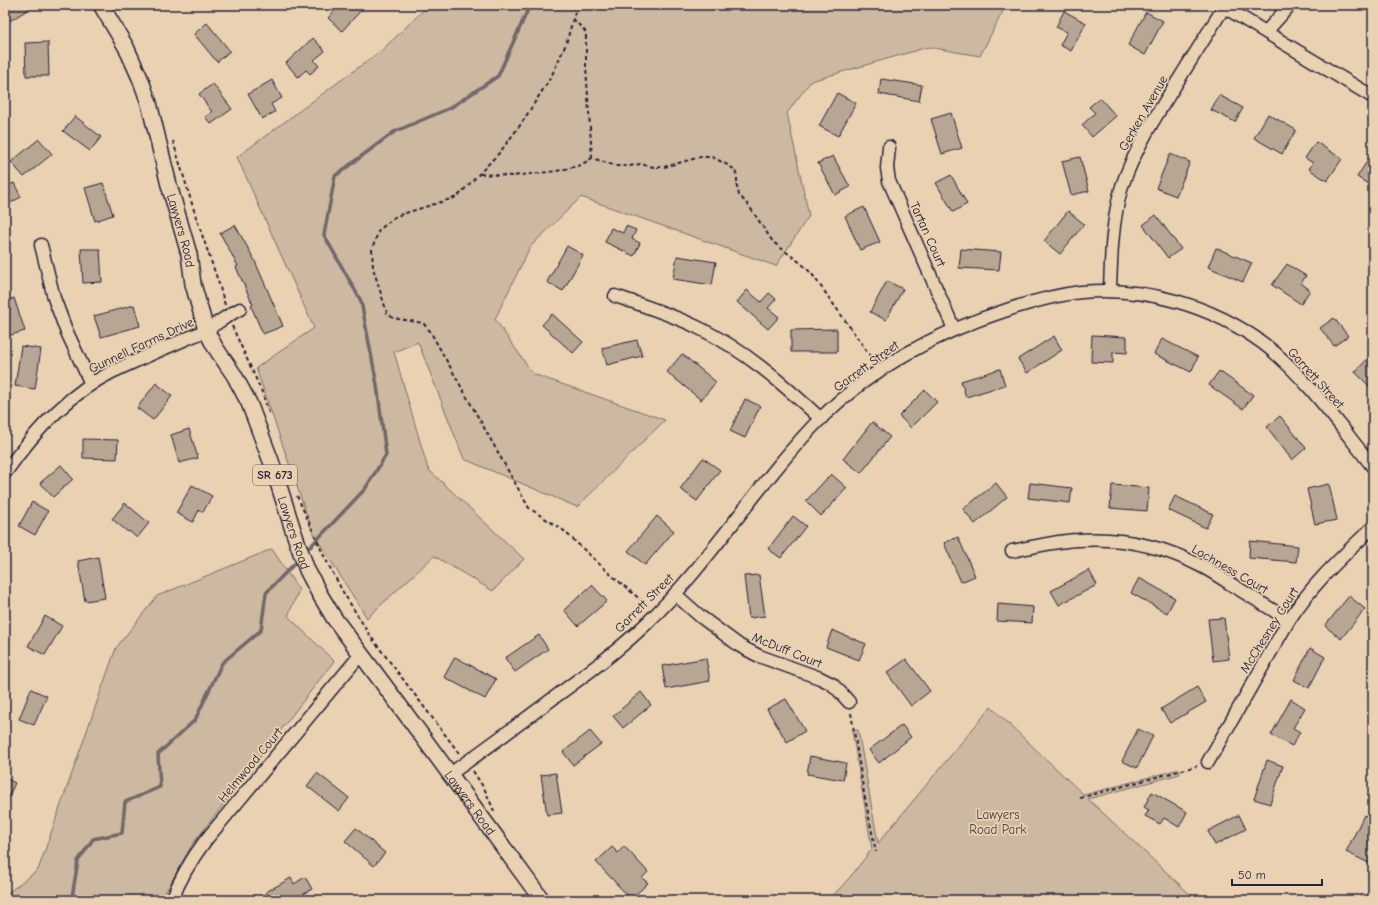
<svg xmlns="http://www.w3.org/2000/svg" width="1378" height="905" font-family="'Comic Neue',sans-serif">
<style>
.green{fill:#cdb8a1;stroke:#786d6e}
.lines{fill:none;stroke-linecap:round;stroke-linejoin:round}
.stream{stroke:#71676a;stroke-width:3.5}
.building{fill:#b8a694;stroke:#22223b}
.minor-casing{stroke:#22223b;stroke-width:15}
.major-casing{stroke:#22223b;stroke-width:18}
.path{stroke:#22223b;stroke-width:2;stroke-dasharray:4 3;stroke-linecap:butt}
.minor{stroke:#ead1b2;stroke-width:12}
.major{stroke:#ead1b2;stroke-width:15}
.labels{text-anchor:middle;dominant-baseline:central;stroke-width:3.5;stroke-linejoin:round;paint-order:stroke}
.shield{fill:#ead1b2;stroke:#5e565f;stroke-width:1}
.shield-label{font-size:12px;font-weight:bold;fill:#22223b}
.street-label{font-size:13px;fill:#22223b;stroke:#ead1b2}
.park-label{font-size:13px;fill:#44404f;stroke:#ead1b2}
</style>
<rect width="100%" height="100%" fill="#ead1b2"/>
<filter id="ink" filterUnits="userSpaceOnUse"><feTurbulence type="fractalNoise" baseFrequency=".025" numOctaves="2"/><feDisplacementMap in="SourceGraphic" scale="8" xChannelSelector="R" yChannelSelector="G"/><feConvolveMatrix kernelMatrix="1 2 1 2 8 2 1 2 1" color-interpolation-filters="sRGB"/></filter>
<g filter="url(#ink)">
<g class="green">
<polygon points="429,5 1006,5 980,56 928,47 811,81 787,113 809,216 776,266 581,197 530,247 495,319 533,374 665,420 577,507 464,459 418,342 394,352 428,469 524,559 493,591 434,556 367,618 313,533 256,368 314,328 237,157 382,50"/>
<polygon points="272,549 299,590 288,616 334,661 192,845 161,900 5,900 5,895 38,870 116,648 157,596"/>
<polygon points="991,707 1084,795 1179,769 1180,774 1088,799 1196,900 829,900 851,876 872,849 852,731 858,730 878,843"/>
</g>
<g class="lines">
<g class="stream">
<polyline points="310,547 365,489 386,455 377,385 361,301 324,235 335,176 394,132 450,108 498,76 530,5"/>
<polyline points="65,900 72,897 78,861 93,839 122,833 125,802 160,787 158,754 195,720 222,663 261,630 266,593 294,564"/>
</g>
</g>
<g class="building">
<polygon points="5,5 35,5 5,24"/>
<polygon points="340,5 366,5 342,31 328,18"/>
<polygon points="1064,11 1086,23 1071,51 1060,45 1067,32 1056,27"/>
<polygon points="1146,12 1163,21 1145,55 1128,45"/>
<polygon points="207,23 230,51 217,62 194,34"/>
<polygon points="313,38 325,51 314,60 319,66 310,74 306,70 298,77 286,63"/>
<polygon points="48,42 49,76 26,76 25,43"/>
<polygon points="881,79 922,85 919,101 879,94"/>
<polygon points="272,80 282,98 271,104 275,112 262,119 248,94"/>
<polygon points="213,84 232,109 211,124 205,117 212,112 199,94"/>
<polygon points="837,93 856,103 838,136 819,126"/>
<polygon points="1219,95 1243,108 1235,122 1211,110"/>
<polygon points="1100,98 1116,116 1092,137 1082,125 1095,113 1089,107"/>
<polygon points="951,113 962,148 942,154 931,119"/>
<polygon points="1268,114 1296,130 1282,154 1254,138"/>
<polygon points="75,116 101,137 90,151 63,131"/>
<polygon points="39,139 52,154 24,177 11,162"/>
<polygon points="1316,142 1342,159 1327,181 1309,169 1313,163 1305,158"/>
<polygon points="1373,152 1373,187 1357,177"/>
<polygon points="1170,154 1190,162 1176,196 1156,188"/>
<polygon points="833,156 850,187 835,195 818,163"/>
<polygon points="1080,157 1089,191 1071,195 1062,161"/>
<polygon points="951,175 967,204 953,212 936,183"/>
<polygon points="14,183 21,197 5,206 5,187"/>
<polygon points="103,183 113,215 95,221 85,188"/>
<polygon points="864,207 880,242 860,250 845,216"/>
<polygon points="1068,211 1084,224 1060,254 1044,241"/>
<polygon points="1156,215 1181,249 1168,258 1143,225"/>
<polygon points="235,225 254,259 283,326 263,334 251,306 253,305 236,267 238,266 220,233"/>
<polygon points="626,226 636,230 632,239 640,243 634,256 605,242 611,228 623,233"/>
<polygon points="567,246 583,255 563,291 547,282"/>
<polygon points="1216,248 1252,263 1243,282 1208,267"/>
<polygon points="81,249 100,249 102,282 83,283"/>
<polygon points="961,249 1001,252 999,270 959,268"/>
<polygon points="677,256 716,262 712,285 673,279"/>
<polygon points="1287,264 1306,276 1301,283 1310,290 1301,304 1272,285"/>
<polygon points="887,281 903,289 886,320 870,312"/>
<polygon points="747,290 761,302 769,293 776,299 768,308 779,317 768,329 737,302"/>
<polygon points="14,298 25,331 7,336 5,329 5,301"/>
<polygon points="134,305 140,326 101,337 94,316"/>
<polygon points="552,314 583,342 573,353 542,325"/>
<polygon points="1334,318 1348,336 1334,346 1320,328"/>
<polygon points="837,329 837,352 791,352 791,330"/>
<polygon points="1092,335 1127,337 1127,353 1113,352 1113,363 1091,362"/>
<polygon points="1054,336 1062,350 1027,373 1018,359"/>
<polygon points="1162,339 1198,357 1191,372 1154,354"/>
<polygon points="637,340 642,356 607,365 602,348"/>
<polygon points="21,346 41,349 35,389 15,386"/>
<polygon points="1373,353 1373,390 1355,372"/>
<polygon points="682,354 716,382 701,400 667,372"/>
<polygon points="1000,369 1005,385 966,397 961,381"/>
<polygon points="1219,371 1253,395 1243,409 1209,385"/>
<polygon points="156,383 172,396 153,420 137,408"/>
<polygon points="925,390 937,402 911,428 899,416"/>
<polygon points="745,399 760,406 745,438 730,431"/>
<polygon points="1280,416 1306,448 1292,460 1267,427"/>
<polygon points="872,422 890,437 861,473 843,459"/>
<polygon points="189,429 198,458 179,463 171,435"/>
<polygon points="83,439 118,440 117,459 83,458"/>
<polygon points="703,458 720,470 697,501 680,489"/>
<polygon points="61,465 73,479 53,497 40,483"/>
<polygon points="831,474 847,488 821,516 806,501"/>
<polygon points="996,483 1007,497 975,524 963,509"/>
<polygon points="1030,483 1072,488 1070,503 1028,498"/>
<polygon points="1329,484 1337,520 1315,524 1307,489"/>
<polygon points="192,485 212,496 203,512 199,510 193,522 176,513"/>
<polygon points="1112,485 1149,488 1147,511 1110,508"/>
<polygon points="1175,496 1213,514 1206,528 1168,510"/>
<polygon points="32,502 48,511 35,535 19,526"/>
<polygon points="125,503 149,523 137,538 129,531 128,532 112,519"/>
<polygon points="657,516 674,531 645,565 628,551"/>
<polygon points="793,516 806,526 781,558 768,549"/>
<polygon points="958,537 975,576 961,582 944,543"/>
<polygon points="1250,541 1298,546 1296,562 1249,558"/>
<polygon points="98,557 105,598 85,601 78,561"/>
<polygon points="1089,570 1097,585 1059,605 1051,591"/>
<polygon points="759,575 765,616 749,618 744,576"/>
<polygon points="1139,578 1175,598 1167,613 1131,593"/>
<polygon points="592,585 607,601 578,626 564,610"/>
<polygon points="1349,596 1365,609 1341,639 1325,626"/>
<polygon points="998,604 1033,607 1032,623 997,621"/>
<polygon points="45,616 62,626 45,655 28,646"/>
<polygon points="1224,618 1229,659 1213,661 1208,619"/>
<polygon points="832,630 866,644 859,660 826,647"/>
<polygon points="539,635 548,649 515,672 505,658"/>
<polygon points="1310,648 1325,657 1309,688 1294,680"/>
<polygon points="455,657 496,679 485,699 444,677"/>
<polygon points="706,658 710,681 666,689 662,666"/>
<polygon points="906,659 930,691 911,706 887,673"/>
<polygon points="1197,687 1206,702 1170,723 1161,709"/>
<polygon points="31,689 47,696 34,725 19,719"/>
<polygon points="641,692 651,705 623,728 613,716"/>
<polygon points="786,699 805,731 787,742 767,709"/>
<polygon points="1291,699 1305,708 1293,728 1300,732 1292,746 1271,735"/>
<polygon points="902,725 911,737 879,763 869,750"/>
<polygon points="1138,729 1153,736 1137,768 1122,761"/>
<polygon points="590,731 601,744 573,765 563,752"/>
<polygon points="810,756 846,763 843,780 807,774"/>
<polygon points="1267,760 1283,766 1270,804 1254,799"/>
<polygon points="317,773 349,798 339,811 307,786"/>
<polygon points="556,773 562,813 547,815 541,775"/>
<polygon points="5,778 15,783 5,804"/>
<polygon points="1152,792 1187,812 1179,827 1164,818 1160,824 1145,816 1149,810 1144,807"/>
<polygon points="1239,815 1246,829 1215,845 1208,831"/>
<polygon points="1364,815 1373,819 1373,833 1369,842 1373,844 1373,865 1346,852"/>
<polygon points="356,828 385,853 374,866 345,841"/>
<polygon points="624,846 648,872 642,878 648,883 631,899 596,862 612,847 618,853"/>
<polygon points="305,877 312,889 294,900 271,900 266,892 291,878 294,884"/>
</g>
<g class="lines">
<defs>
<g id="minor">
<polyline points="1221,5 1373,97"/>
<polyline points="1266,32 1290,5"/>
<polyline points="889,147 887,168 889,181 954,329"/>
<polyline points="41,245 54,298 66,330 91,384"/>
<path d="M1110,291C1111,256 1112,220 1122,186C1135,149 1155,117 1176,84C1192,58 1208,33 1224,7"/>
<path d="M615,296C642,305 670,314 697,327C745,350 782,383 821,419"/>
<path d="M5,473C33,433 68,394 112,372C135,361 158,351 181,341C190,337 199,334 206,330C218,323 228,315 240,309"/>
<path d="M1012,551C1033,547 1055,541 1078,540C1120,537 1163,546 1201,566C1211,571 1220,577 1229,583C1249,595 1269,608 1289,620"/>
<polyline points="675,594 701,617 740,646 759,656 820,678 832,684 841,693 849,702"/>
<path d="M1208,762L1289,620C1313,583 1342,557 1373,527"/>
<path d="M450,774C487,748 523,721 559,694C589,672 619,650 646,624C711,562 758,482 821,418C873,367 938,332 1007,310C1031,302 1056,295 1081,292C1145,286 1213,306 1264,344C1306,376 1340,426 1373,467"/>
<path d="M172,900C180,878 191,860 205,841L361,654"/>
</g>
<g id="major">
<path id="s1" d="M101,5L126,47L140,78L149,103L169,185L189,254L193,284L206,330L215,347L234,375L249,403L271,461L294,533L307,570L319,593L334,618L411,721L542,900"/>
</g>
</defs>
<use href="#minor" class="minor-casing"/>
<use href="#major" class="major-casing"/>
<g class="path">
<polyline points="577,5 566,44 551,77 521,124 500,152 457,197 396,216 379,230 372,249 373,268 387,313 393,318 423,323 430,331 529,508 563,530 610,574 648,606"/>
<polyline points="573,19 585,31 586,37 586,66 592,158"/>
<polyline points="173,141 196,217 219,284 225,305"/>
<polyline points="480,174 513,176 557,171 581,165 592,158 616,166 630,166 640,164 654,167 664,167 700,157 712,157 724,163 734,169 737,176 737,187 739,195 749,206 773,242 802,264 812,274 874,361"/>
<polyline points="232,326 262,392 270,416"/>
<polyline points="297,496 324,556 343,592 371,637 459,753"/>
<polyline points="851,713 864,793 876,852"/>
<polyline points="473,771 485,790 494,811"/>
<polyline points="1080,798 1197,766"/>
</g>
<use href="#minor" class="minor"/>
<use href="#major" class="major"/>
</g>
</g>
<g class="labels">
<rect class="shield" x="253" y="465" width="44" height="20" rx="3"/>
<g class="shield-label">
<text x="275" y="475">SR 673</text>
</g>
<g class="street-label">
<text transform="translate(1143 113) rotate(-60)">Gerken Avenue</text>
<text stroke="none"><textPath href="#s1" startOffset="241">Lawyers Road</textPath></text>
<text transform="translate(928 234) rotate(66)">Tartan Court</text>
<text transform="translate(141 345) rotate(-25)">Gunnell Farms Drive</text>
<text transform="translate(866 366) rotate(-36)">Garrett Street</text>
<text transform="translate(1316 378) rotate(48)">Garrett Street</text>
<text stroke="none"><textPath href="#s1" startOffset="566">Lawyers Road</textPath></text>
<text transform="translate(1230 569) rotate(30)">Lochness Court</text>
<text transform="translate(644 603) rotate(-45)">Garrett Street</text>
<text transform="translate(1269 630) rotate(-58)">McChesney Court</text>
<text transform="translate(787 650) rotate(22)">McDuff Court</text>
<text transform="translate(250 765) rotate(-50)">Helmwood Court</text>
<text stroke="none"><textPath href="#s1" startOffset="890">Lawyers Road</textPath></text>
</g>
<g class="park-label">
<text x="998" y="814">Lawyers<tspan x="998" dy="15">Road Park</tspan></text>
</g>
</g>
<rect width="1378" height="905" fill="none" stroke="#ead1b2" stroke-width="20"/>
<rect x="10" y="10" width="1358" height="885" fill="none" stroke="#22223b" stroke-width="1.5" filter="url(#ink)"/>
<path d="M1232 879v6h90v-6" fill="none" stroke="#22223b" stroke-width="2"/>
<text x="1238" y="879" font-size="12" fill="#22223b" stroke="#ead1b2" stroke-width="3" paint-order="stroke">50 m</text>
</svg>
